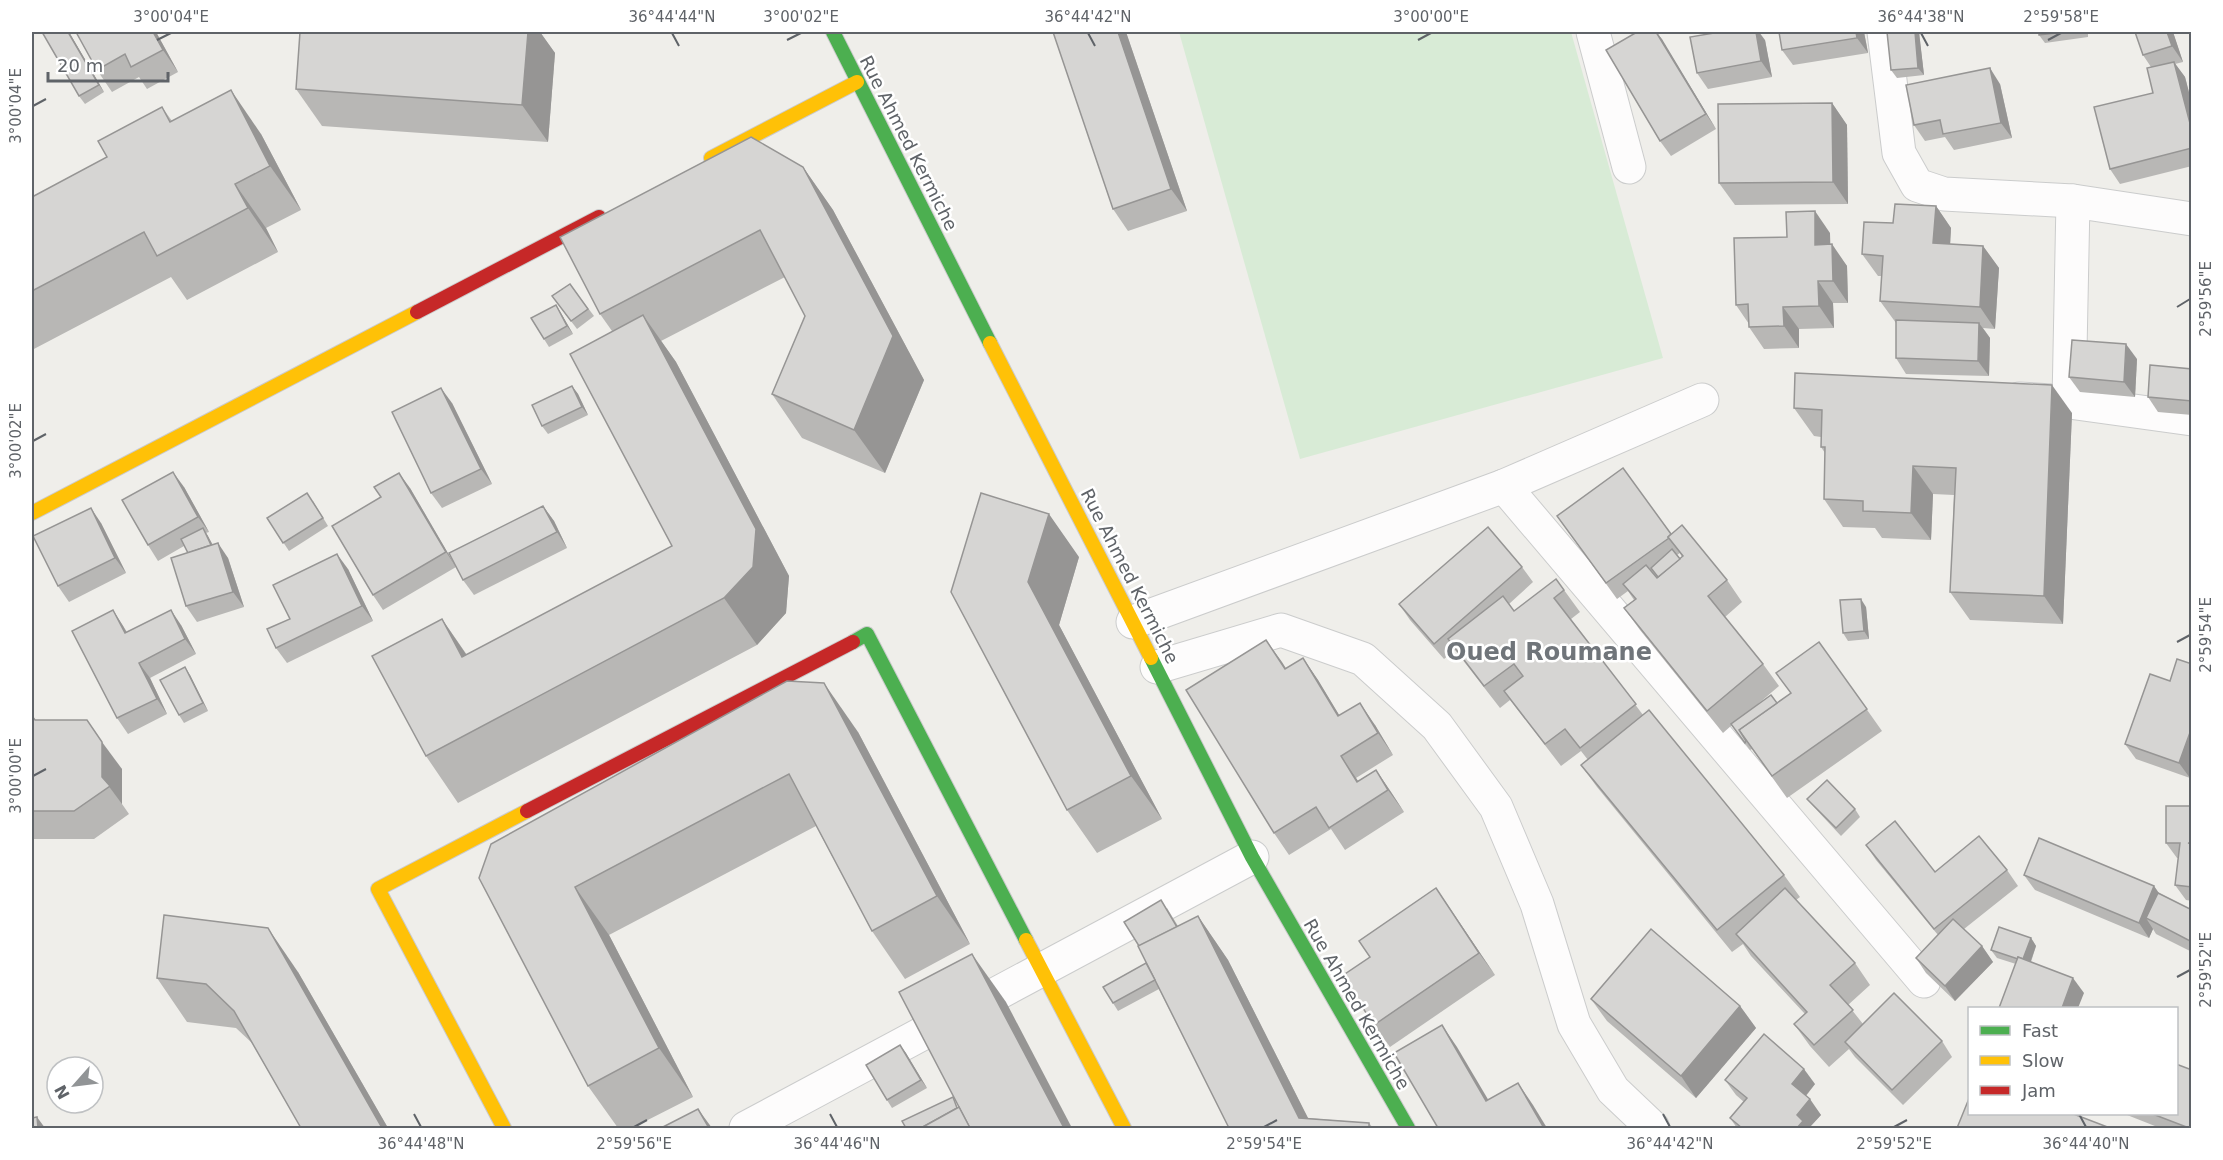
<svg xmlns="http://www.w3.org/2000/svg" width="2223" height="1160" font-family="'DejaVu Sans',sans-serif">
<style>
.green{fill:#d8ebd6}
.lines{fill:none;stroke-linecap:round;stroke-linejoin:round}
.street-casing{stroke:#cbcccc;stroke-width:35}
.fast-casing{stroke:#cacacb;stroke-width:16}
.slow-casing{stroke:#cacacb;stroke-width:16}
.jam-casing{stroke:#cacacb;stroke-width:16}
.street{stroke:#fdfcfc;stroke-width:33}
.fast{stroke:#4caf50;stroke-width:14}
.slow{stroke:#ffc107;stroke-width:14}
.jam{stroke:#c62828;stroke-width:14}
.wall{fill:#b8b7b5;fill-rule:evenodd}
.shaded-wall{fill:#969594}
.building{fill:#d6d5d3;stroke:#969594;stroke-width:1.5}
.ticks{fill:none;stroke:#5f6368;stroke-width:2}
.labels{text-anchor:middle;dominant-baseline:central;stroke-width:5;stroke-linejoin:round;paint-order:stroke}
.street-label{font-size:18px;fill:#5f6368;stroke:#fff}
.district-label{font-size:24px;font-weight:bold;fill:#70757a;stroke:#fff}
.neatline{fill:none;stroke:#5f6368;stroke-width:2}
.ticks-label{font-size:15px;text-anchor:middle;fill:#5f6368}
</style>
<rect width="100%" height="100%" fill="#efeeea"/>
<polygon class="green" points="1179,32 1571,32 1663,358 1300,459"/>
<g class="lines">
<defs>
<g id="street">
<polyline points="1593,32 1629,167"/>
<polyline points="1884,32 1899,153 1917,185 1944,194 2073,201 2192,219"/>
<polyline points="2019,399 2069,402 2192,419"/>
<polyline points="2069,402 2073,201"/>
<polyline points="1504,486 1924,981"/>
<polyline points="1133,622 1504,486 1702,400"/>
<polyline points="1157,667 1281,630 1363,659 1437,726 1496,807 1537,904 1574,1024 1613,1090 1653,1128"/>
<polyline points="746,1128 1252,857"/>
</g>
<g id="fast">
<polyline points="833,32 990,343"/>
<polyline points="853,642 867,634 1026,940"/>
<polyline points="1151,658 1252,857 1408,1128"/>
</g>
<g id="slow">
<polyline points="711,158 857,82"/>
<polyline points="990,343 1151,658"/>
<polyline points="32,513 417,312"/>
<polyline points="1026,940 1124,1128"/>
<polyline points="504,1128 378,889 527,811"/>
</g>
<g id="jam">
<polyline points="417,312 599,217"/>
<polyline points="527,811 853,642"/>
</g>
</defs>
<use href="#street" class="street-casing"/>
<use href="#fast" class="fast-casing"/>
<use href="#slow" class="slow-casing"/>
<use href="#jam" class="jam-casing"/>
<use href="#street" class="street"/>
<use href="#fast" class="fast"/>
<use href="#slow" class="slow"/>
<use href="#jam" class="jam"/>
</g>
<g class="wall">
<polygon points="69,32 104,92 85,104 79,96"/>
<polygon points="156,32 178,72 147,89 139,77 112,92 97,70"/>
<polygon points="300,32 540,32 555,53 548,142 322,126 296,89"/>
<polygon points="1053,32 1126,32 1187,211 1128,231 1113,209"/>
<polygon points="1637,32 1657,32 1716,129 1671,156 1660,141"/>
<polygon points="1779,32 1864,32 1868,53 1793,65 1782,50"/>
<polygon points="1887,32 1919,32 1924,75 1897,78 1891,70"/>
<polygon points="2039,32 2088,32 2088,37 2045,43 2039,35"/>
<polygon points="2135,32 2173,32 2183,62 2175,64 2185,77 2192,104 2192,166 2120,184 2110,169 2153,93 2151,67 2143,55"/>
<polygon points="1765,40 1772,77 1708,89 1697,73"/>
<polygon points="2000,84 2012,138 1954,150 1945,137 1925,141 1914,125"/>
<polygon points="1832,103 1847,125 1848,204 1735,205 1719,183"/>
<polygon points="162,107 172,121 261,134 301,210 266,228 278,252 187,300 171,277 32,350 32,197 107,157"/>
<polygon points="803,167 833,210 924,380 885,473 802,438 772,394 805,316 785,277 661,341 676,362 789,576 786,613 757,645 458,803 426,756 442,619 467,655 672,546 612,331 600,314"/>
<polygon points="1936,206 1951,228 1950,244 1983,246 1999,268 1995,329 1983,328 1990,338 1989,376 1906,374 1896,358 1896,323 1880,301 1882,276 1878,276 1862,254 1893,223"/>
<polygon points="1830,233 1830,244 1847,266 1848,303 1833,303 1834,328 1799,329 1799,348 1764,349 1749,327 1749,324 1736,305 1787,237"/>
<polygon points="570,284 594,316 577,329 552,296"/>
<polygon points="556,305 573,334 549,347 544,339"/>
<polygon points="2137,359 2135,397 2080,392 2069,377"/>
<polygon points="2192,369 2192,415 2158,412 2148,397"/>
<polygon points="572,386 578,394 588,415 548,434 542,426"/>
<polygon points="452,403 492,484 442,508 431,493"/>
<polygon points="1794,408 2072,413 2063,624 1970,620 1950,592 1954,495 1933,494 1931,540 1882,538 1875,528 1843,527 1824,499 1825,453 1821,447 1821,437 1814,436"/>
<polygon points="184,487 209,532 206,533 213,545 228,558 244,607 197,622 186,606 188,553 184,546 158,561 148,545"/>
<polygon points="410,488 456,567 383,610 373,595"/>
<polygon points="313,501 328,526 289,551 267,518"/>
<polygon points="543,506 554,521 567,548 474,595 463,580"/>
<path d="M1557,516L1671,534L1727,580L1742,602L1725,617L1763,664L1779,686L1745,715L1777,703L1791,693L1819,642L1882,731L1787,798L1752,749L1750,750L1732,725L1723,733L1640,630L1624,608L1634,600L1628,591L1617,599ZM1680,553L1682,557L1680,559L1677,555Z"/>
<polygon points="101,523 126,573 69,602 58,586"/>
<polygon points="1079,557 1059,625 1162,819 1097,853 1067,810 951,592"/>
<polygon points="1522,567 1533,582 1509,604 1514,611 1564,590 1580,612 1571,619 1643,715 1784,875 1800,897 1796,900 1855,963 1870,985 1848,1005 1863,1024 1942,1041 1952,1057 1903,1105 1855,1057 1849,1049 1829,1067 1810,1046 1794,1024 1805,1014 1751,956 1743,944 1732,952 1597,787 1581,765 1588,760 1581,751 1561,766 1510,700 1500,708 1455,650 1444,659 1410,620 1399,604"/>
<polygon points="348,569 373,621 287,663 276,648 290,619"/>
<polygon points="1866,607 1869,639 1848,641 1843,633"/>
<polygon points="113,610 127,632 181,625 196,654 150,678 167,714 128,734 117,718"/>
<polygon points="1303,658 1318,680 1339,715 1375,725 1393,755 1356,778 1358,781 1376,770 1391,792 1404,812 1345,850 1331,829 1289,855 1274,833 1286,668"/>
<polygon points="2150,674 2190,778 2136,759 2125,744"/>
<polygon points="190,675 208,711 184,723 179,715"/>
<polygon points="32,716 35,720 122,769 122,804 129,814 94,839 32,839"/>
<polygon points="858,732 970,944 905,979 872,931 816,826 609,935 693,1097 632,1128 618,1128 588,1086 479,878"/>
<polygon points="1807,799 1855,809 1860,817 1841,836 1813,806"/>
<polygon points="2192,806 2192,901 2186,900 2175,885 2178,858 2177,858 2166,843"/>
<polygon points="1866,845 1935,872 2007,870 2018,886 1964,929 1982,946 1993,962 1955,1001 1926,973 1916,958 1938,935 1876,860"/>
<polygon points="2024,875 2154,886 2159,893 2192,910 2192,952 2156,934 2153,929 2149,938 2035,890"/>
<polygon points="1436,888 1495,975 1390,1047 1374,1025 1370,957"/>
<polygon points="1167,908 1178,926 1198,916 1228,960 1308,1118 1369,1123 1373,1128 1229,1128 1159,989 1118,1011 1113,1003 1146,963"/>
<polygon points="2031,938 2036,946 2031,962 2084,993 2016,964 1997,958 1991,950"/>
<polygon points="298,972 388,1128 301,1128 252,1043 236,1028 187,1022 157,978"/>
<polygon points="1591,999 1740,1006 1756,1028 1696,1098 1607,1021"/>
<polygon points="900,1045 927,1088 892,1108 887,1100"/>
<polygon points="1725,1080 1815,1084 1806,1096 1821,1115 1809,1128 1737,1128 1730,1118 1744,1102 1736,1095"/>
<polygon points="2122,1113 2176,1113 2192,1128 2160,1128"/>
</g>
<g class="shaded-wall">
<polygon points="68,32 69,32 104,92 99,85"/>
<polygon points="153,32 156,32 178,72 163,50"/>
<polygon points="528,32 540,32 555,53 548,142 522,105"/>
<polygon points="1118,32 1126,32 1187,211 1171,189"/>
<polygon points="1656,32 1662,39 1716,129 1706,114"/>
<polygon points="1756,32 1759,32 1765,40 1772,77 1761,61"/>
<polygon points="1856,32 1864,32 1868,53 1857,38"/>
<polygon points="1915,32 1919,32 1924,75 1918,68"/>
<polygon points="2167,32 2173,32 2183,62 2172,46"/>
<polygon points="2174,62 2185,77 2192,104 2192,131"/>
<polygon points="1990,68 2000,84 2012,138 2001,123"/>
<polygon points="231,90 261,134 301,210 270,166"/>
<polygon points="1832,103 1847,125 1848,204 1833,182"/>
<polygon points="803,167 833,210 924,380 885,473 854,430"/>
<polygon points="235,184 266,228 278,252 248,208"/>
<polygon points="1936,206 1951,228 1949,265 1933,243"/>
<polygon points="1815,211 1830,233 1831,267 1815,245"/>
<polygon points="1832,244 1847,266 1848,303 1833,281"/>
<polygon points="1983,246 1999,268 1995,329 1980,307"/>
<polygon points="1818,281 1833,303 1834,328 1819,306"/>
<polygon points="556,305 561,313 573,334 567,326"/>
<polygon points="1783,307 1799,329 1799,348 1784,326"/>
<polygon points="643,315 676,362 789,576 786,613 757,645 724,598"/>
<polygon points="1979,323 1990,338 1989,376 1978,361"/>
<polygon points="2126,344 2137,359 2135,397 2124,382"/>
<polygon points="2052,385 2072,413 2063,624 2044,596"/>
<polygon points="572,386 578,394 588,415 582,407"/>
<polygon points="441,388 452,403 492,484 481,469"/>
<polygon points="1913,466 1933,494 1931,540 1911,513"/>
<polygon points="173,472 184,487 209,532 198,517"/>
<polygon points="399,473 410,488 456,567 446,552"/>
<polygon points="543,506 554,521 567,548 557,532"/>
<polygon points="91,508 101,523 126,573 115,558"/>
<polygon points="1049,514 1079,557 1059,625 1162,819 1131,776 1028,582"/>
<polygon points="203,528 208,536 217,554 212,546"/>
<polygon points="218,543 228,558 244,607 233,592"/>
<polygon points="337,554 348,569 373,621 362,606"/>
<polygon points="1861,599 1866,607 1869,639 1864,631"/>
<polygon points="113,610 123,626 135,648 125,633"/>
<polygon points="171,610 181,625 196,654 185,639"/>
<polygon points="442,619 474,666 462,657"/>
<polygon points="1266,640 1282,662 1300,691 1285,669"/>
<polygon points="1303,658 1318,680 1353,738 1338,716"/>
<polygon points="139,663 150,678 167,714 157,699"/>
<polygon points="185,667 190,675 208,711 203,703"/>
<polygon points="824,683 858,732 970,944 937,896"/>
<polygon points="1360,703 1375,725 1393,755 1378,733"/>
<polygon points="2192,727 2192,772 2190,778 2179,763"/>
<polygon points="102,742 122,769 122,804 102,777"/>
<polygon points="1341,756 1356,778 1372,804 1357,782"/>
<polygon points="1376,770 1391,792 1404,812 1388,790"/>
<polygon points="2154,886 2164,901 2146,918 2153,929 2149,938 2139,923"/>
<polygon points="575,887 609,935 693,1097 659,1048"/>
<polygon points="1436,888 1451,910 1495,975 1479,953"/>
<polygon points="1198,916 1228,960 1313,1128 1299,1118"/>
<polygon points="268,928 298,972 388,1128 382,1128"/>
<polygon points="2031,938 2036,946 2028,969 2022,961"/>
<polygon points="1982,946 1993,962 1955,1001 1945,986"/>
<polygon points="972,954 1006,1002 1072,1128 1064,1128"/>
<polygon points="2073,978 2084,993 2078,1008 2062,1008"/>
<polygon points="1740,1006 1756,1028 1696,1098 1681,1076"/>
<polygon points="1442,1025 1457,1047 1502,1123 1486,1101"/>
<polygon points="900,1045 906,1053 927,1088 921,1080"/>
<polygon points="1804,1069 1815,1084 1803,1099 1792,1084"/>
<polygon points="1518,1083 1533,1105 1547,1128 1544,1128"/>
<polygon points="1810,1099 1821,1115 1809,1128 1797,1128 1797,1115"/>
<polygon points="698,1109 712,1128 709,1128"/>
<polygon points="37,1117 45,1128 38,1128"/>
</g>
<g class="building">
<polygon points="42,32 68,32 99,85 79,96"/>
<polygon points="76,32 153,32 163,50 131,67 125,54 97,70"/>
<polygon points="300,32 528,32 522,105 296,89"/>
<polygon points="1053,32 1118,32 1171,189 1113,209"/>
<polygon points="1637,32 1656,32 1706,114 1660,141 1606,50"/>
<polygon points="1720,32 1756,32 1761,61 1697,73 1690,37"/>
<polygon points="1779,32 1856,32 1857,38 1782,50"/>
<polygon points="1887,32 1915,32 1918,68 1891,70"/>
<polygon points="2039,32 2065,32 2039,35"/>
<polygon points="2135,32 2167,32 2172,46 2143,55"/>
<polygon points="2174,62 2192,131 2192,148 2110,169 2094,107 2153,93 2147,68"/>
<polygon points="1990,68 2001,123 1943,134 1940,120 1914,125 1906,85"/>
<polygon points="231,90 270,166 235,184 248,208 157,256 144,232 32,291 32,197 107,157 98,141 162,107 170,122"/>
<polygon points="1832,103 1833,182 1719,183 1718,104"/>
<polygon points="751,137 803,167 893,336 854,430 772,394 805,316 760,230 600,314 560,237"/>
<polygon points="1895,204 1936,206 1933,243 1983,246 1980,307 1880,301 1883,256 1862,254 1864,222 1893,223"/>
<polygon points="1815,211 1815,245 1832,244 1833,281 1818,281 1819,306 1783,307 1784,326 1749,327 1748,304 1736,305 1734,238 1787,237 1786,212"/>
<polygon points="570,284 588,309 571,321 552,296"/>
<polygon points="556,305 567,326 544,339 531,318"/>
<polygon points="643,315 756,529 753,567 724,598 426,756 372,656 442,619 462,657 672,546 570,354"/>
<polygon points="1896,320 1979,323 1978,361 1896,358"/>
<polygon points="2072,340 2126,344 2124,382 2069,377"/>
<polygon points="2150,365 2192,369 2192,401 2148,397"/>
<polygon points="1795,373 2052,385 2044,596 1950,592 1956,468 1913,466 1911,513 1863,511 1863,501 1824,499 1825,447 1821,447 1822,410 1794,408"/>
<polygon points="572,386 582,407 542,426 532,405"/>
<polygon points="441,388 481,469 431,493 392,412"/>
<polygon points="1623,468 1671,534 1668,537 1669,538 1606,583 1557,516"/>
<polygon points="173,472 198,517 148,545 122,500"/>
<polygon points="399,473 446,552 373,595 332,526 381,497 374,487"/>
<polygon points="307,493 323,518 283,543 267,518"/>
<polygon points="981,493 1049,514 1028,582 1131,776 1067,810 951,592"/>
<polygon points="543,506 557,532 463,580 449,553"/>
<polygon points="91,508 115,558 58,586 33,536"/>
<polygon points="1682,525 1727,580 1708,596 1763,664 1707,711 1624,608 1636,599 1623,584 1646,565 1657,578 1683,556 1668,537"/>
<polygon points="1488,527 1522,567 1434,644 1399,604"/>
<polygon points="203,528 211,545 188,553 181,539"/>
<polygon points="218,543 233,592 186,606 171,558"/>
<polygon points="1672,549 1680,559 1658,577 1651,568"/>
<polygon points="337,554 362,606 276,648 267,629 290,619 273,585"/>
<polygon points="1556,579 1564,590 1554,598 1636,704 1580,748 1565,729 1545,744 1504,691 1523,676 1514,664 1484,686 1448,639 1503,596 1514,611"/>
<polygon points="1861,599 1864,631 1843,633 1840,600"/>
<polygon points="113,610 125,633 171,610 185,639 139,663 157,699 117,718 72,631"/>
<polygon points="1266,640 1285,669 1303,658 1338,716 1360,703 1378,733 1341,756 1357,782 1376,770 1388,790 1329,828 1316,807 1274,833 1186,690"/>
<polygon points="1819,642 1867,709 1772,776 1739,730 1791,693 1776,673"/>
<polygon points="2177,659 2192,664 2192,727 2179,763 2125,744 2150,674 2170,681"/>
<polygon points="185,667 203,703 179,715 160,680"/>
<polygon points="787,681 824,683 937,896 872,931 789,774 575,887 659,1048 588,1086 479,878 491,844"/>
<polygon points="1771,695 1777,703 1739,730 1746,741 1745,743 1731,724"/>
<polygon points="1649,710 1784,875 1717,930 1581,765"/>
<polygon points="32,716 35,720 87,720 102,742 102,777 110,786 74,811 32,811"/>
<polygon points="1827,780 1855,809 1836,828 1807,799"/>
<polygon points="2166,806 2192,806 2192,843 2188,843 2192,844 2192,887 2175,885 2180,843 2166,843"/>
<polygon points="1895,821 1935,872 1979,836 2007,870 1934,929 1866,845"/>
<polygon points="2039,838 2154,886 2139,923 2024,875"/>
<polygon points="1436,888 1479,953 1374,1025 1342,976 1370,957 1359,941"/>
<polygon points="1785,888 1855,963 1830,985 1853,1010 1814,1045 1794,1024 1807,1012 1736,934"/>
<polygon points="2158,893 2192,910 2192,942 2146,918"/>
<polygon points="1161,900 1177,927 1139,946 1124,922"/>
<polygon points="164,915 268,928 382,1128 301,1128 234,1011 206,984 157,978"/>
<polygon points="1198,916 1299,1118 1369,1123 1369,1128 1229,1128 1138,946"/>
<polygon points="1953,919 1982,946 1945,986 1916,958"/>
<polygon points="1999,927 2031,938 2023,959 2018,957 2018,959 1991,950"/>
<polygon points="1651,929 1740,1006 1681,1076 1591,999"/>
<polygon points="972,954 1064,1128 970,1128 899,992"/>
<polygon points="2018,957 2073,978 2062,1008 1999,1008"/>
<polygon points="1146,963 1155,980 1113,1003 1103,987"/>
<polygon points="1894,993 1942,1041 1892,1090 1845,1042"/>
<polygon points="1442,1025 1486,1101 1518,1083 1544,1128 1438,1128 1394,1053"/>
<polygon points="1764,1034 1804,1069 1792,1084 1810,1099 1797,1115 1803,1121 1797,1128 1742,1128 1730,1118 1747,1098 1725,1080"/>
<polygon points="900,1045 921,1080 887,1100 866,1065"/>
<polygon points="2176,1064 2192,1070 2192,1128 2189,1128 2150,1113 2176,1113"/>
<polygon points="1970,1096 1970,1113 2071,1113 2110,1128 1957,1128"/>
<polygon points="953,1097 957,1108 921,1128 906,1128 902,1121"/>
<polygon points="959,1107 970,1128 921,1128"/>
<polygon points="698,1109 709,1128 661,1128"/>
<polygon points="37,1117 38,1128 32,1128 32,1118"/>
</g>
<path class="ticks" d="M672,33L679,46M1088,33L1095,46M1921,33L1928,46M157,40L171,33M787,40L801,33M1418,40L1431,33M2048,40L2061,33M33,106L46,99M2177,307L2190,299M33,441L46,434M2177,642L2190,635M33,776L46,769M2177,977L2190,970M414,1114L421,1127M830,1114L837,1127M1663,1114L1670,1127M2079,1114L2086,1127M634,1127L647,1120M1264,1127L1277,1120M1894,1127L1907,1120"/>
<g class="labels">
<g class="street-label">
<text transform="translate(909 143) rotate(63)">Rue Ahmed Kermiche</text>
<text transform="translate(1130 576) rotate(63)">Rue Ahmed Kermiche</text>
<text transform="translate(1357 1004) rotate(60)">Rue Ahmed Kermiche</text>
</g>
<g class="district-label">
<text x="1549" y="652">Oued Roumane</text>
</g>
</g>
<rect width="2223" height="1160" fill="none" stroke="#ffffff" stroke-width="66"/>
<rect x="1968" y="1007" width="210" height="108" fill="#ffffff" stroke="#bfc1c3" stroke-width="1.5"/>
<rect x="1980" y="1026" width="30" height="9" fill="#4caf50" stroke="#bfc1c3" stroke-width="1.5"/>
<text x="2022" y="1037" font-size="18" fill="#5f6368">Fast</text>
<rect x="1980" y="1056" width="30" height="9" fill="#ffc107" stroke="#bfc1c3" stroke-width="1.5"/>
<text x="2022" y="1067" font-size="18" fill="#5f6368">Slow</text>
<rect x="1980" y="1086" width="30" height="9" fill="#c62828" stroke="#bfc1c3" stroke-width="1.5"/>
<text x="2022" y="1097" font-size="18" fill="#5f6368">Jam</text>
<g transform="translate(75 1085) rotate(242)"><circle r="28" fill="#ffffff" stroke="#bfc1c3" stroke-width="1.5"/>
<path d="M0-4.5L10 22L0 15L-10 22Z" fill="#919496"/>
<text y="-9" font-size="16" font-weight="bold" text-anchor="middle" fill="#5f6368">N</text>
</g>
<path d="M48 72v9h120v-9" fill="none" stroke="#5f6368" stroke-width="3"/>
<text x="57" y="72" font-size="18" fill="#5f6368" stroke="#ffffff" stroke-width="4.5" paint-order="stroke">20 m</text>
<rect x="33" y="33" width="2157" height="1094" class="neatline"/>
<g class="ticks-label">
<text x="171" y="22">3°00'04"E</text>
<text x="672" y="22">36°44'44"N</text>
<text x="801" y="22">3°00'02"E</text>
<text x="1088" y="22">36°44'42"N</text>
<text x="1431" y="22">3°00'00"E</text>
<text x="1921" y="22">36°44'38"N</text>
<text x="2061" y="22">2°59'58"E</text>
<text transform="translate(16 106) rotate(-90)" y="5">3°00'04"E</text>
<text transform="translate(2206 299) rotate(-90)" y="5">2°59'56"E</text>
<text transform="translate(16 441) rotate(-90)" y="5">3°00'02"E</text>
<text transform="translate(2206 635) rotate(-90)" y="5">2°59'54"E</text>
<text transform="translate(16 776) rotate(-90)" y="5">3°00'00"E</text>
<text transform="translate(2206 970) rotate(-90)" y="5">2°59'52"E</text>
<text x="421" y="1149">36°44'48"N</text>
<text x="634" y="1149">2°59'56"E</text>
<text x="837" y="1149">36°44'46"N</text>
<text x="1264" y="1149">2°59'54"E</text>
<text x="1670" y="1149">36°44'42"N</text>
<text x="1894" y="1149">2°59'52"E</text>
<text x="2086" y="1149">36°44'40"N</text>
</g>
</svg>
